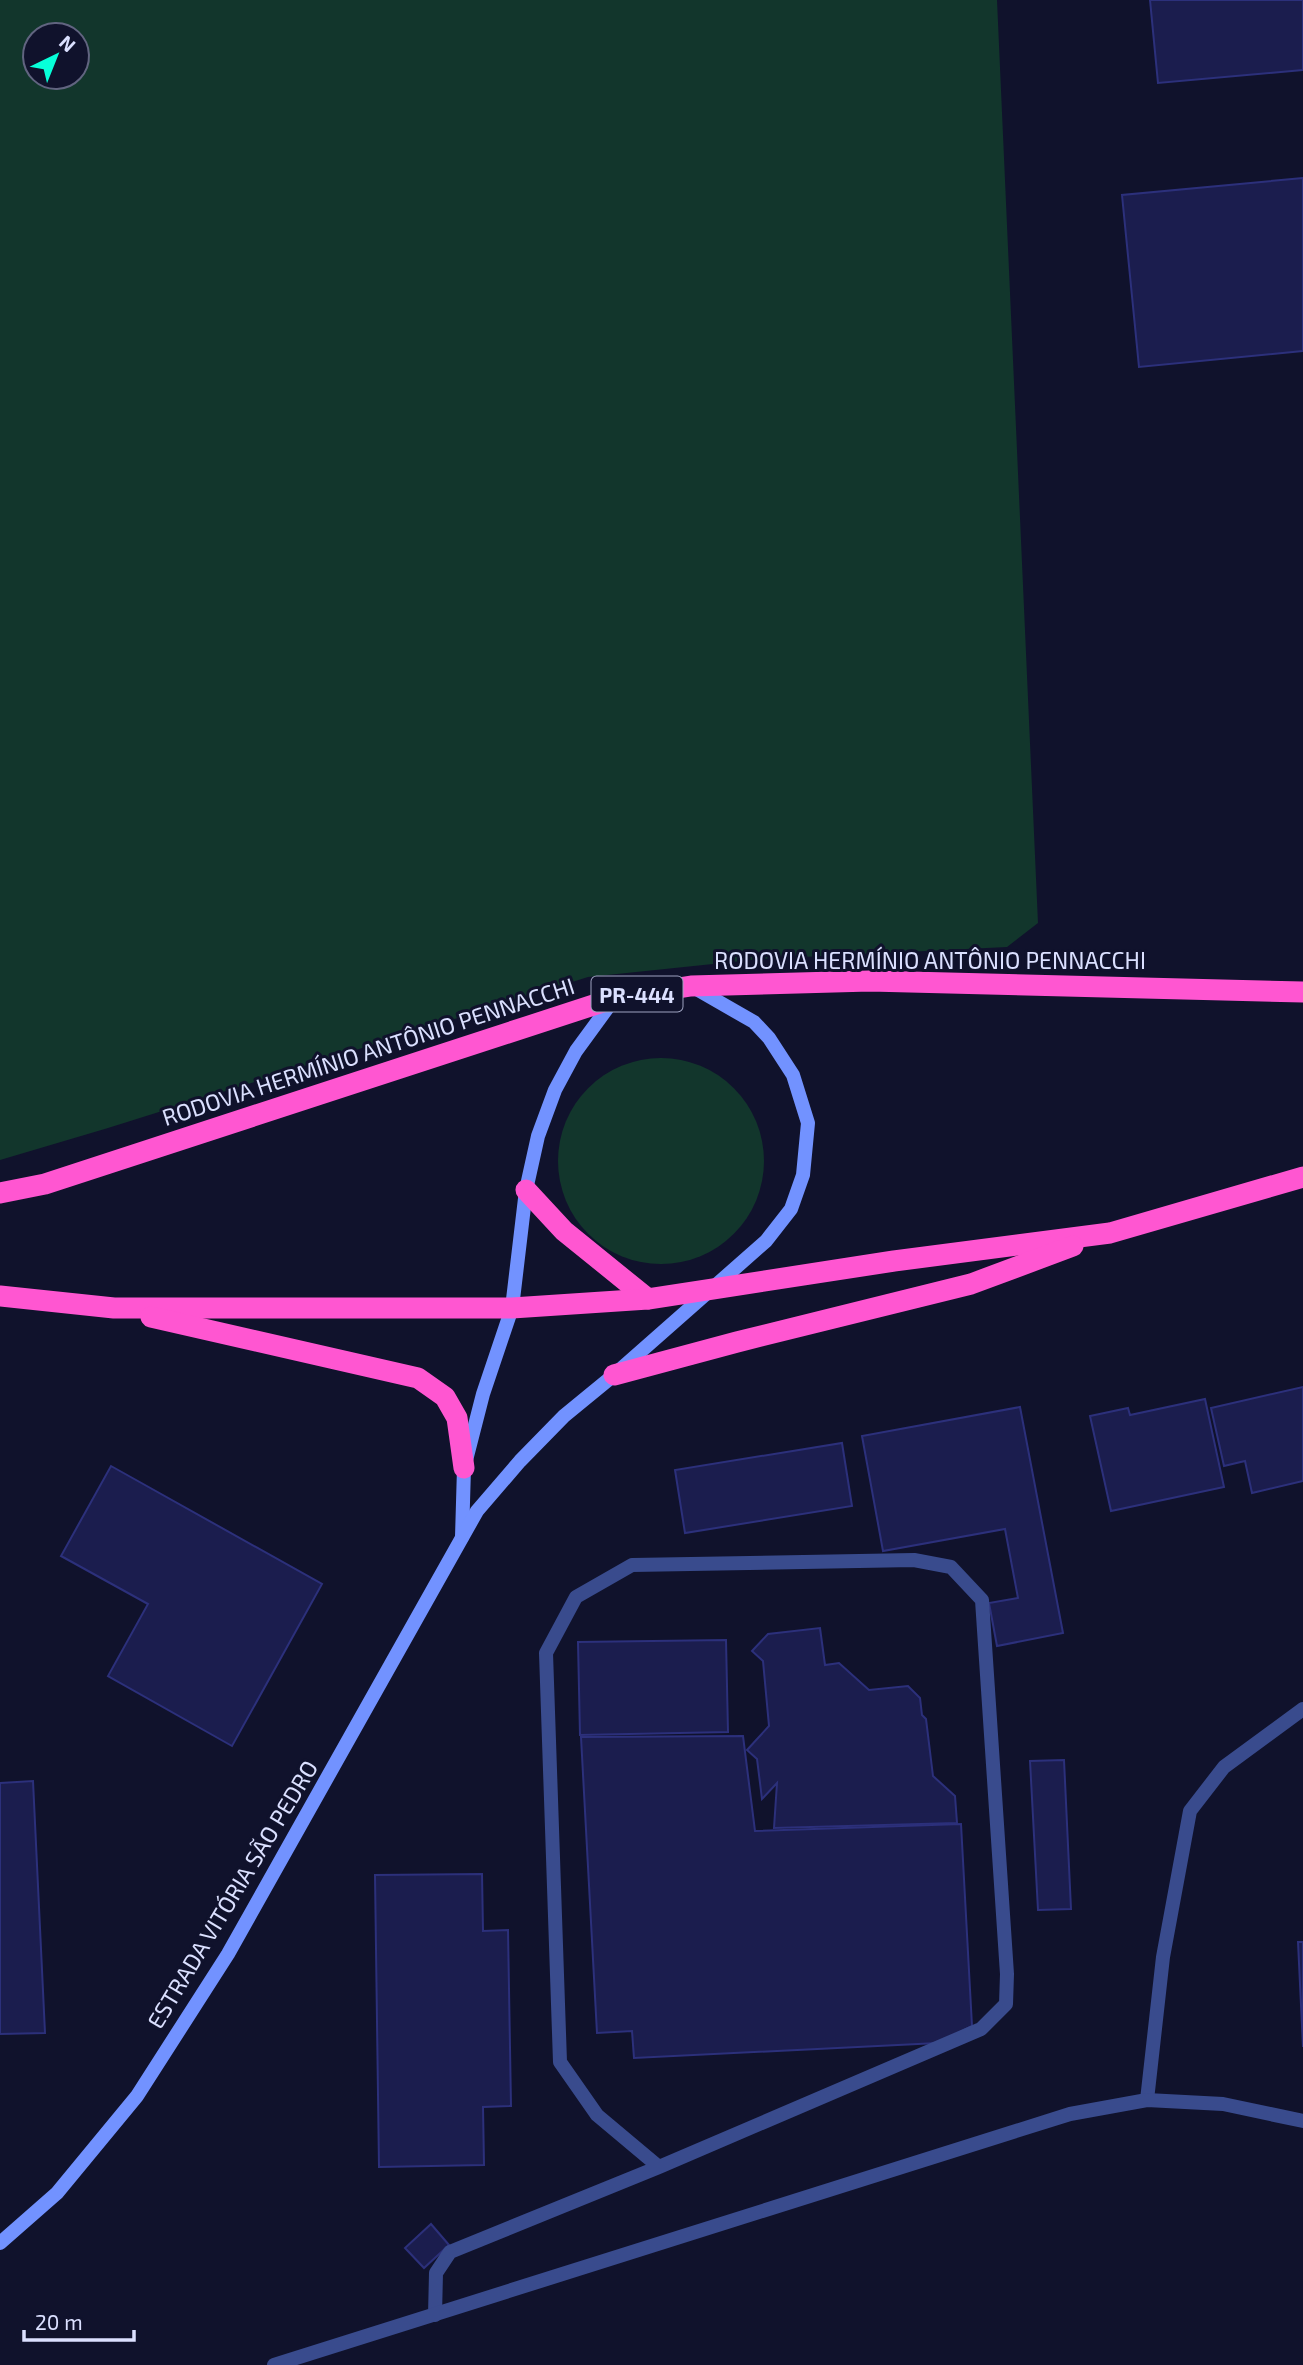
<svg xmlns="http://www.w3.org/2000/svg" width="1303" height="2365" font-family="'Exo 2',sans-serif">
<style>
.green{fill:#12362c;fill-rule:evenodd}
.building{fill:#1b1d4e;stroke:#2c307b;stroke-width:2}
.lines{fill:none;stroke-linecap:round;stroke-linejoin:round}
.lane{stroke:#394b8d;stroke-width:14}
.secondary{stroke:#7292ff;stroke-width:14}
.highway{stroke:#ff56d1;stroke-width:21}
.labels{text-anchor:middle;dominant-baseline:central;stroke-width:6;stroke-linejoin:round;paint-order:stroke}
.shield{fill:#10122c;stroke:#9ea2c0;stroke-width:2}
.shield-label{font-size:21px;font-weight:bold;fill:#dbe0ff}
.street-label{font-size:23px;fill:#dbe0ff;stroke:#10122c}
</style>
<rect width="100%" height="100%" fill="#10122c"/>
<g class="green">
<path d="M0,0H997L1038,923L1007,947L761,959L588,977L108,1128L0,1160ZM77,35V77H35V35Z"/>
<circle cx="661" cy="1161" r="103"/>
</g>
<g class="building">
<polygon points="1150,0 1303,0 1303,70 1158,83"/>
<polygon points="1303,178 1303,351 1139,367 1122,195"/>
<polygon points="1303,1387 1303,1481 1252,1493 1245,1461 1224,1466 1211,1408"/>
<polygon points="1205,1399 1224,1487 1111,1511 1090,1416 1128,1408 1130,1415"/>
<polygon points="1020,1407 1063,1633 997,1646 989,1603 1018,1598 1005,1529 883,1551 862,1436"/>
<polygon points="842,1443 852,1506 685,1533 675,1470"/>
<polygon points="111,1466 322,1584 232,1746 108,1676 148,1604 61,1556"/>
<polygon points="820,1628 825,1665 839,1663 869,1690 908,1686 920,1698 922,1715 926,1719 933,1776 955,1796 957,1823 774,1828 777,1783 762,1799 757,1759 747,1750 769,1726 763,1661 752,1651 768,1634"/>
<polygon points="726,1640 728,1732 580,1735 578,1642"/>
<polygon points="743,1736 755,1831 961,1824 972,2026 938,2043 634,2058 632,2031 597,2033 581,1737"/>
<polygon points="1064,1760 1071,1909 1038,1910 1030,1761"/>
<polygon points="33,1781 45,2033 0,2034 0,1783"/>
<polygon points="482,1874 483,1931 508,1930 511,2106 483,2107 484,2165 379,2167 375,1875"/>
<polygon points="1298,1942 1303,1942 1303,2047"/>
<polygon points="431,2224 449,2245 424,2268 405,2248"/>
</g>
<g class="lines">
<g class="lane">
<polyline points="1147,2100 1163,1957 1190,1811 1224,1767 1303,1709"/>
<polyline points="435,2315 436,2273 450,2252 659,2167 981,2029 1006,2004 1007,1974 982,1600 951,1567 914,1560 632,1565 576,1597 546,1653 560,2062 597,2115 659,2167"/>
<polyline points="274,2365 1070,2114 1147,2100 1223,2104 1303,2121"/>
</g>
<g class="secondary">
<polyline points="462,1537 464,1468 483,1394 512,1308 526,1190 538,1136 555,1090 576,1051 614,999"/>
<polyline points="0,2243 57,2193 137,2096 228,1954 477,1511 520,1461 564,1416 614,1375 766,1241 791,1209 803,1175 808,1123 793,1075 769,1038 754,1022 693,987"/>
</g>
<g class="highway">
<polyline points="526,1190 564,1231 648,1299"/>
<polyline points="0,1193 45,1184 615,998 691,986 870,981 1303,992"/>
<polyline points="0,1296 114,1308 512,1308 648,1299 894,1261 1110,1233 1303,1177"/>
<polyline points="151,1317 418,1378 445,1397 457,1418 464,1468"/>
<polyline points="614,1375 737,1342 971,1284 1073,1246"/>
</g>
</g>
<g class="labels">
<rect class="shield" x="591.5" y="976.5" width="91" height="35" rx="5"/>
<g class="shield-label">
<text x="637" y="994">PR-444</text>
</g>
<g class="street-label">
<text x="930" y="960">RODOVIA HERMÍNIO ANTÔNIO PENNACCHI</text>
<text transform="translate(368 1051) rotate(-18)">RODOVIA HERMÍNIO ANTÔNIO PENNACCHI</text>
<text transform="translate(232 1894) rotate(-59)">ESTRADA VITÓRIA SÃO PEDRO</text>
</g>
</g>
<g transform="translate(56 56) rotate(43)"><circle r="33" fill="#10122c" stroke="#616480" stroke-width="2"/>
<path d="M0-5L12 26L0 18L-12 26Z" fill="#07ffd9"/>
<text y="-10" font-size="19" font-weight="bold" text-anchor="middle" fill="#dbe0ff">N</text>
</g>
<path d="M24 2330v10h110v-10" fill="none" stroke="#dbe0ff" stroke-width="3.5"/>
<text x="35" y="2330" font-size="21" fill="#dbe0ff" stroke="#10122c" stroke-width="5" paint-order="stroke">20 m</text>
</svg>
